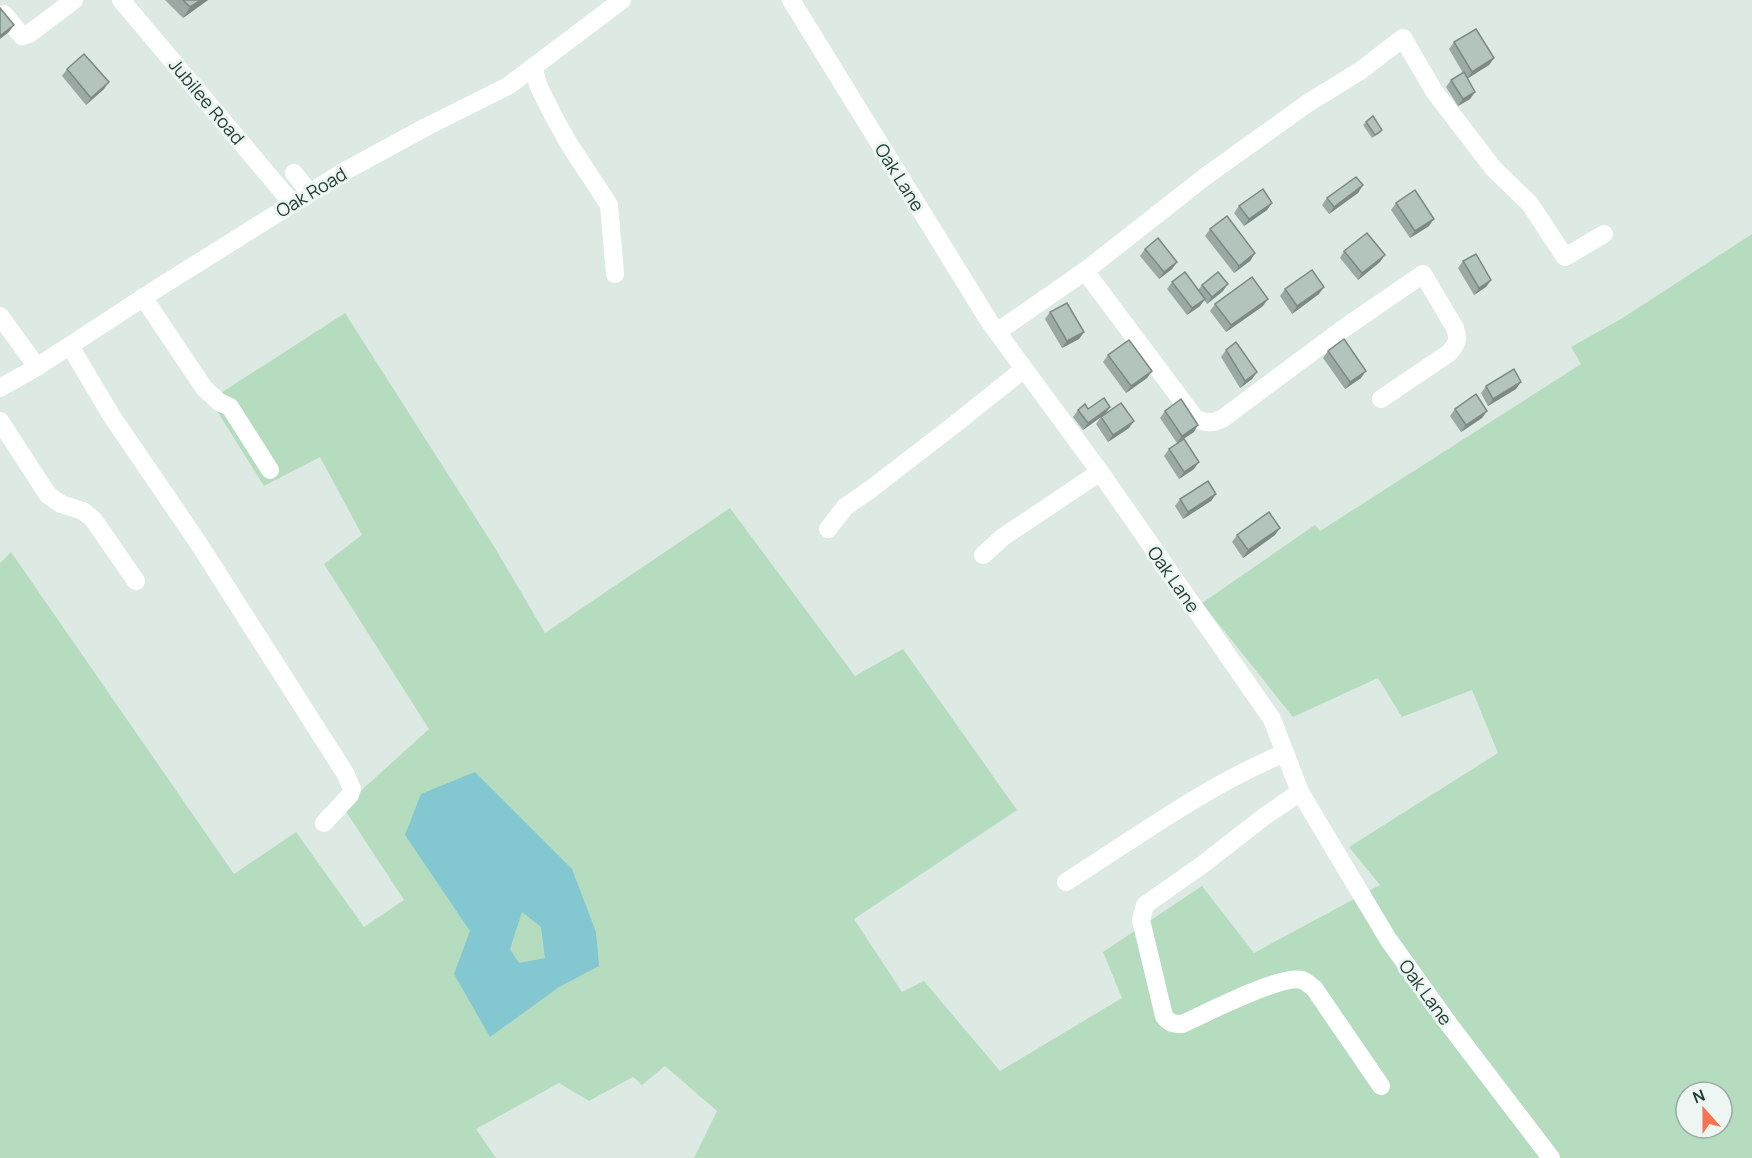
<svg xmlns="http://www.w3.org/2000/svg" width="1752" height="1158" font-family="Manrope,sans-serif">
<style>
.green{fill:#b5dcbf;fill-rule:evenodd}
.water{fill:#83c7d1;fill-rule:evenodd}
.lines{fill:none;stroke-linecap:round;stroke-linejoin:round}
.minor{stroke:#fff;stroke-width:18}
.wall{fill:#9aa9a3}
.shaded-wall{fill:#7d8984}
.building{fill:#b3c4bd;stroke:#7d8984;stroke-width:1.5}
.labels{text-anchor:middle;dominant-baseline:central;stroke-width:6;stroke-linejoin:round;paint-order:stroke}
.street-label{font-size:18px;fill:#1f3931;stroke:#edf6f2}
</style>
<rect width="100%" height="100%" fill="#ddeae4"/>
<path class="green" d="M1752,234V1158H694L717,1111L665,1066L642,1085L633,1077L589,1101L559,1083L476,1129L496,1158H0V563L11,552L234,874L296,832L364,927L404,900L343,807L429,729L324,564L362,535L320,457L264,486L210,400L345,313L495,548L545,633L730,508L855,676L903,649L1017,810L854,919L902,992L924,981L1000,1071L1122,998L1103,952L1202,886L1254,953L1380,885L1349,847L1498,753L1472,690L1402,717L1378,678L1293,717L1202,603L1315,525L1320,531L1581,364L1571,347L1621,319ZM1686,1092H1722V1128H1686Z"/>
<path class="water" d="M475,772L572,869L596,932L599,966L559,987L490,1037L454,974L470,931L405,835L421,794ZM522,912L541,927L545,958L519,963L510,949Z"/>
<g class="lines">
<g class="minor">
<polyline points="121,0 292,203"/>
<polyline points="791,0 989,321 1100,472 1272,719 1300,792 1388,939 1451,1027 1551,1158"/>
<polyline points="4,14 22,36 29,34 74,0"/>
<polyline points="533,67 539,87 554,117 569,144 609,205 615,274"/>
<polyline points="294,173 309,192"/>
<path d="M1085,271L1195,418C1205,423 1211,424 1222,419L1343,329L1423,274L1455,328C1459,340 1457,344 1449,353L1381,399"/>
<polyline points="143,297 204,388 219,402 230,407 270,470"/>
<polyline points="0,316 37,367"/>
<polyline points="997,332 1085,271 1206,176 1308,103 1360,71 1403,38 1434,91 1493,168 1530,204 1565,257 1604,234"/>
<polyline points="70,346 111,415 199,544 345,773 352,789 350,795 324,823"/>
<polyline points="0,388 37,367 158,288 345,171 426,127 508,86 622,0"/>
<polyline points="0,421 48,495 61,504 83,511 93,519 136,581"/>
<polyline points="828,529 845,507 871,489 950,428 1024,369"/>
<polyline points="983,555 1003,537 1100,472"/>
<path d="M1300,792L1265,816L1202,865L1145,905L1141,920L1164,1016C1169,1023 1173,1024 1182,1024C1205,1014 1281,974 1302,980C1306,981 1310,986 1314,988L1381,1086"/>
<path d="M1066,882C1137,837 1207,785 1285,753"/>
</g>
</g>
<g class="wall">
<polygon points="165,0 208,0 183,18"/>
<polygon points="1454,42 1494,58 1489,65 1467,78 1475,92 1470,99 1458,106 1446,87 1451,80 1463,73 1449,49"/>
<polygon points="67,69 104,89 86,105 62,76"/>
<polygon points="1366,122 1382,130 1380,133 1372,138 1363,125"/>
<polygon points="1363,185 1358,193 1329,214 1322,205 1327,198"/>
<polygon points="1272,203 1267,210 1244,226 1234,213 1239,206"/>
<polygon points="1396,203 1429,226 1410,238 1391,210"/>
<polygon points="1210,229 1255,253 1250,261 1234,273 1205,236"/>
<polygon points="1145,249 1177,262 1172,269 1159,279 1140,256"/>
<polygon points="1344,251 1380,262 1358,280 1340,258"/>
<polygon points="1463,261 1491,280 1486,287 1474,295 1458,268"/>
<polygon points="1172,282 1198,290 1202,285 1223,291 1207,304 1204,300 1200,306 1187,315 1167,289"/>
<polygon points="1285,289 1319,294 1292,314 1280,296"/>
<polygon points="1215,304 1263,306 1226,332 1210,311"/>
<polygon points="1050,312 1084,332 1079,339 1062,348 1045,319"/>
<polygon points="1226,350 1257,372 1252,379 1240,388 1221,357"/>
<polygon points="1328,351 1361,378 1345,389 1323,358"/>
<polygon points="1108,355 1152,371 1147,378 1126,393 1103,362"/>
<polygon points="1486,386 1516,389 1488,406 1481,393"/>
<polygon points="1110,407 1105,414 1083,430 1073,417 1078,410"/>
<polygon points="1455,409 1487,411 1482,418 1461,432 1450,416"/>
<polygon points="1165,411 1194,432 1177,443 1160,418"/>
<polygon points="1101,417 1129,428 1108,442 1096,424"/>
<polygon points="1169,449 1194,469 1179,479 1164,456"/>
<polygon points="1216,494 1211,501 1183,519 1175,506 1180,499"/>
<polygon points="1237,535 1275,535 1243,558 1232,542"/>
</g>
<g class="shaded-wall">
<polygon points="201,0 208,0 183,18 190,7"/>
<polygon points="14,25 9,32 0,39 0,36"/>
<polygon points="1494,58 1489,65 1467,79 1472,72"/>
<polygon points="109,82 104,89 86,105 91,98"/>
<polygon points="1475,92 1470,99 1458,106 1463,99"/>
<polygon points="1363,185 1358,193 1329,214 1334,207"/>
<polygon points="1272,203 1267,210 1244,226 1249,219"/>
<polygon points="1434,219 1429,226 1410,238 1415,231"/>
<polygon points="1255,253 1250,261 1234,273 1239,266"/>
<polygon points="1385,255 1380,262 1358,280 1362,273"/>
<polygon points="1177,262 1172,269 1159,279 1164,272"/>
<polygon points="1491,280 1486,287 1474,295 1479,288"/>
<polygon points="1228,284 1223,291 1207,304 1212,297"/>
<polygon points="1324,287 1319,294 1292,314 1297,306"/>
<polygon points="1205,299 1200,306 1187,315 1192,308"/>
<polygon points="1268,299 1263,306 1226,332 1231,325"/>
<polygon points="1084,332 1079,339 1062,348 1067,341"/>
<polygon points="1152,371 1147,378 1126,393 1131,386"/>
<polygon points="1366,371 1361,378 1345,389 1350,382"/>
<polygon points="1257,372 1252,379 1240,388 1245,381"/>
<polygon points="1521,382 1516,389 1488,406 1493,399"/>
<polygon points="1110,407 1105,414 1083,430 1088,423"/>
<polygon points="1487,411 1482,418 1461,432 1466,425"/>
<polygon points="1134,421 1129,428 1108,442 1113,435"/>
<polygon points="1198,425 1194,432 1177,443 1182,436"/>
<polygon points="1199,462 1194,469 1179,479 1184,472"/>
<polygon points="1216,494 1211,501 1183,519 1188,512"/>
<polygon points="1280,528 1275,535 1243,558 1248,550"/>
</g>
<g class="building">
<polygon points="183,0 201,0 190,7"/>
<polygon points="0,8 14,25 0,36"/>
<polygon points="1476,29 1494,58 1472,72 1454,42"/>
<polygon points="84,54 109,82 91,98 67,69"/>
<polygon points="1464,72 1475,92 1463,99 1451,80"/>
<polygon points="1373,116 1382,130 1375,135 1366,122"/>
<polygon points="1356,177 1363,185 1334,207 1327,198"/>
<polygon points="1263,189 1272,203 1249,219 1239,206"/>
<polygon points="1415,190 1434,219 1415,231 1396,203"/>
<polygon points="1227,216 1255,253 1239,266 1210,229"/>
<polygon points="1367,233 1385,255 1362,273 1344,251"/>
<polygon points="1158,238 1177,262 1164,272 1145,249"/>
<polygon points="1476,254 1491,280 1479,288 1463,261"/>
<polygon points="1312,270 1324,287 1297,306 1285,289"/>
<polygon points="1185,272 1205,299 1192,308 1172,282"/>
<polygon points="1218,272 1228,284 1212,297 1202,285"/>
<polygon points="1252,277 1268,299 1231,325 1215,304"/>
<polygon points="1067,303 1084,332 1067,341 1050,312"/>
<polygon points="1344,339 1366,371 1350,382 1328,351"/>
<polygon points="1129,340 1152,371 1131,386 1108,355"/>
<polygon points="1236,342 1257,372 1245,381 1226,350"/>
<polygon points="1514,369 1521,382 1493,399 1486,386"/>
<polygon points="1476,394 1487,411 1466,425 1455,409"/>
<polygon points="1104,398 1110,407 1088,423 1078,410 1085,404 1088,409"/>
<polygon points="1181,399 1198,425 1182,436 1165,411"/>
<polygon points="1121,403 1134,421 1113,435 1101,417"/>
<polygon points="1184,439 1199,462 1184,472 1169,449"/>
<polygon points="1208,481 1216,494 1188,512 1180,499"/>
<polygon points="1269,512 1280,528 1248,550 1237,535"/>
</g>
<g class="labels">
<g class="street-label">
<text transform="translate(207 101) rotate(50)">Jubilee Road</text>
<text transform="translate(900 177) rotate(58)">Oak Lane</text>
<text transform="translate(311 192) rotate(-31)">Oak Road</text>
<text transform="translate(1174 579) rotate(55)">Oak Lane</text>
<text transform="translate(1426 992) rotate(54)">Oak Lane</text>
</g>
</g>
<g transform="translate(1704 1110) rotate(339)"><circle r="28" fill="#edf6f2" stroke="#9baaa5" stroke-width="1.5"/>
<path d="M0-4.5L10 22L0 15L-10 22Z" fill="#f6744f"/>
<text y="-9" font-size="16" font-weight="bold" text-anchor="middle" fill="#1f3931">N</text>
</g>
</svg>
